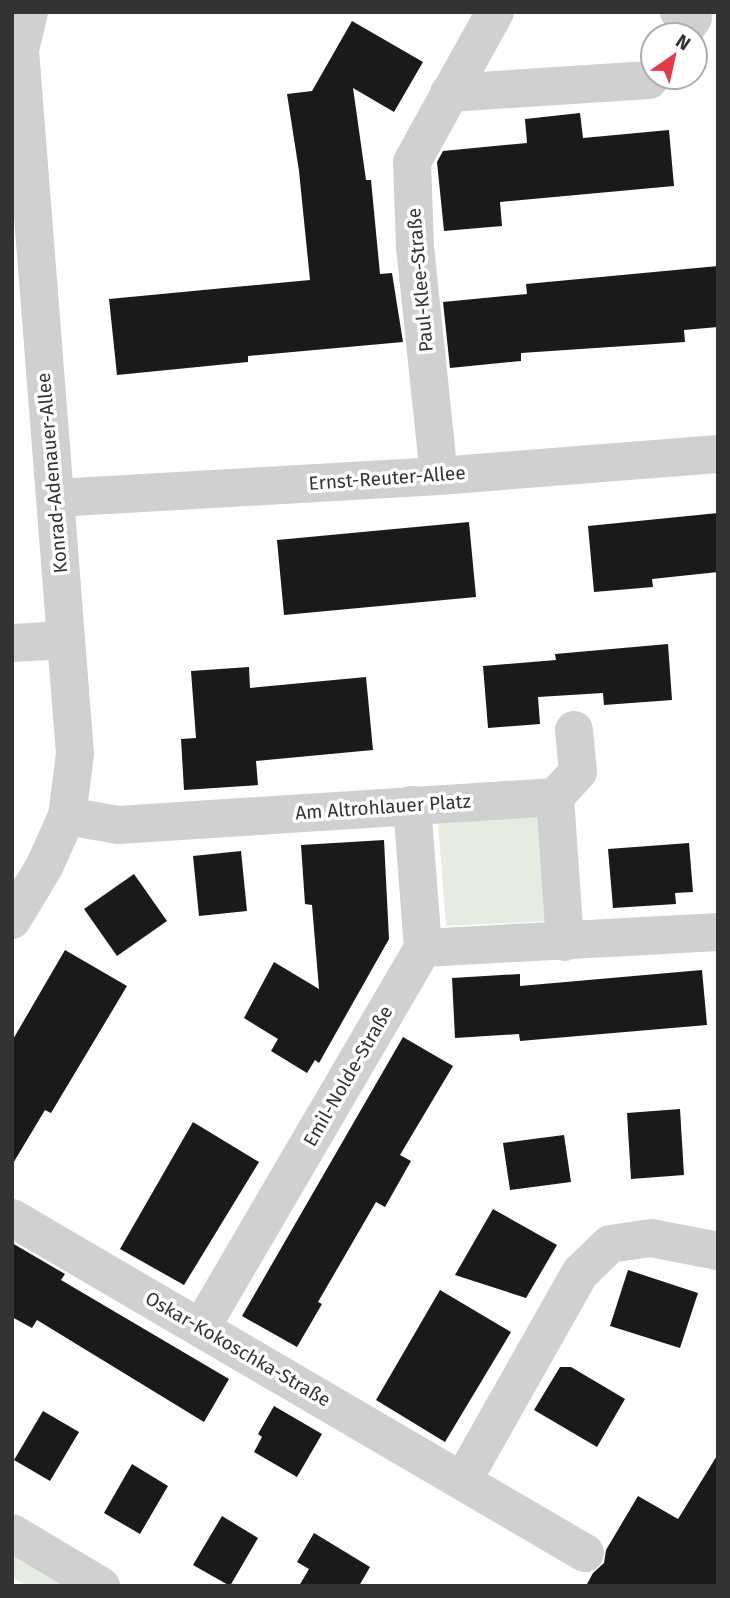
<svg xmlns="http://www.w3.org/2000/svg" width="730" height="1598" font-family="'Fira Sans',sans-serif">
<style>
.green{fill:#e6ecdf}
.building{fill:#1a1a1a}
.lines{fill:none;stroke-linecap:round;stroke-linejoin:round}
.minor{stroke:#d0d0d0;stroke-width:38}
.labels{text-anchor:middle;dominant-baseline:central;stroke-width:7;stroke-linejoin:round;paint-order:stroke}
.street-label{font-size:19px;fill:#333;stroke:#fff}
</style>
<rect width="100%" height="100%" fill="#fff"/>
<g class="green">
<polygon points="544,811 550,921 446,926 438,822"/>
<polygon points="12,1543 86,1586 27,1586 12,1577"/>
</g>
<g class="building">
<polygon points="352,21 423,62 394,112 353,88 366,180 371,180 380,274 392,273 403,342 248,356 248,362 117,375 109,299 310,280 299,171 287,94 312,91"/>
<polygon points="580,113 583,138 669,130 674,186 500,202 502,226 444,231 437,162 443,151 527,143 525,119"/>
<polygon points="718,266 718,327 684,330 685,342 521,353 521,361 450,368 443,302 527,294 526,284"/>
<polygon points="718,513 718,572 652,579 653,587 594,592 588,526"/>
<polygon points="469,522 476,597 284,615 277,540"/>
<polygon points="668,644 672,700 604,705 603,693 538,697 540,724 488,728 483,666 556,660 555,654"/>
<polygon points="249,667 250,688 366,677 373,750 256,761 258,785 184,790 181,739 196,738 191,671"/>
<polygon points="384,840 389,939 319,1063 315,1060 307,1073 271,1051 278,1039 244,1018 274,962 319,989 312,905 305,904 301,845"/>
<polygon points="689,843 693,892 675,893 676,904 613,908 608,849"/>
<polygon points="241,851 247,911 199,916 193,856"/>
<polygon points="134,874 167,921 117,956 84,909"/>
<polygon points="65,950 127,986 51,1113 45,1110 12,1165 12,1041"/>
<polygon points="702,970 707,1025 520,1041 519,1034 455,1038 452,978 520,974 520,986"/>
<polygon points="403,1037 453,1066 400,1155 411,1161 385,1207 376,1202 318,1302 322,1304 297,1347 242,1316"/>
<polygon points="680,1109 684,1175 631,1179 627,1113"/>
<polygon points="193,1122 259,1162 184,1285 120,1249"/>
<polygon points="564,1135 571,1182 510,1190 503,1143"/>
<polygon points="493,1209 557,1245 526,1298 455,1275"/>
<polygon points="12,1243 65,1274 61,1280 229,1379 204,1422 37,1320 32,1328 12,1317"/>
<polygon points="628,1270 698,1293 680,1348 610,1326"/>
<polygon points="440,1290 511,1332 445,1442 376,1400"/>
<polygon points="560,1367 571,1367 625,1399 597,1447 534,1410"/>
<polygon points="274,1406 322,1434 297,1477 254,1452 262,1437 258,1434"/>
<polygon points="43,1411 79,1432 50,1481 14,1460"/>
<polygon points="718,1454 718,1586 586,1586 593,1573 604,1563 606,1550 638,1496 678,1519"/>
<polygon points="132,1464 168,1486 140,1534 104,1513"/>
<polygon points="222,1516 258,1538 230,1586 193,1565"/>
<polygon points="314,1533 370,1567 359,1586 299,1586 309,1569 297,1562"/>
</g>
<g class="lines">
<g class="minor">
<polyline points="679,12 693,18 681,35"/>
<polyline points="449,93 649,80 653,75"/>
<polyline points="439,476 415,247 412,162 495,12"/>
<polyline points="56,498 439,476 718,454"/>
<polyline points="12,643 65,640"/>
<polyline points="555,797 565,942"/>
<polyline points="555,797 578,772 574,730"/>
<polyline points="67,816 118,825 555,797"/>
<polyline points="12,920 44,867 67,816 75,754 20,50 29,12"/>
<polyline points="423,948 718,932"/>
<polyline points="12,1218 585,1553"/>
<polyline points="201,1328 423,948 412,805"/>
<polyline points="463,1480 580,1273 610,1244 651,1238 718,1251"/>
<polyline points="12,1533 101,1586"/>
</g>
</g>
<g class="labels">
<g class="street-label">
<text transform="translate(420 280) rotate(-95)">Paul-Klee-Straße</text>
<text transform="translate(52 473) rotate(-95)">Konrad-Adenauer-Allee</text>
<text transform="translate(387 478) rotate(-4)">Ernst-Reuter-Allee</text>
<text transform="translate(383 807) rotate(-4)">Am Altrohlauer Platz</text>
<text transform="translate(348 1076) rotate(-60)">Emil-Nolde-Straße</text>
<text transform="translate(238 1349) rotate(30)">Oskar-Kokoschka-Straße</text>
</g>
</g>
<rect width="730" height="1598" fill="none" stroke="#333333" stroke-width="28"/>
<g transform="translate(674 56) rotate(34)"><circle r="33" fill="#ffffff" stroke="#adadad" stroke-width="2"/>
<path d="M0-5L12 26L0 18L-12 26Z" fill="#e63946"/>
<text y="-10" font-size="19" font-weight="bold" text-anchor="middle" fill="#333333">N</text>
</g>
</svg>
